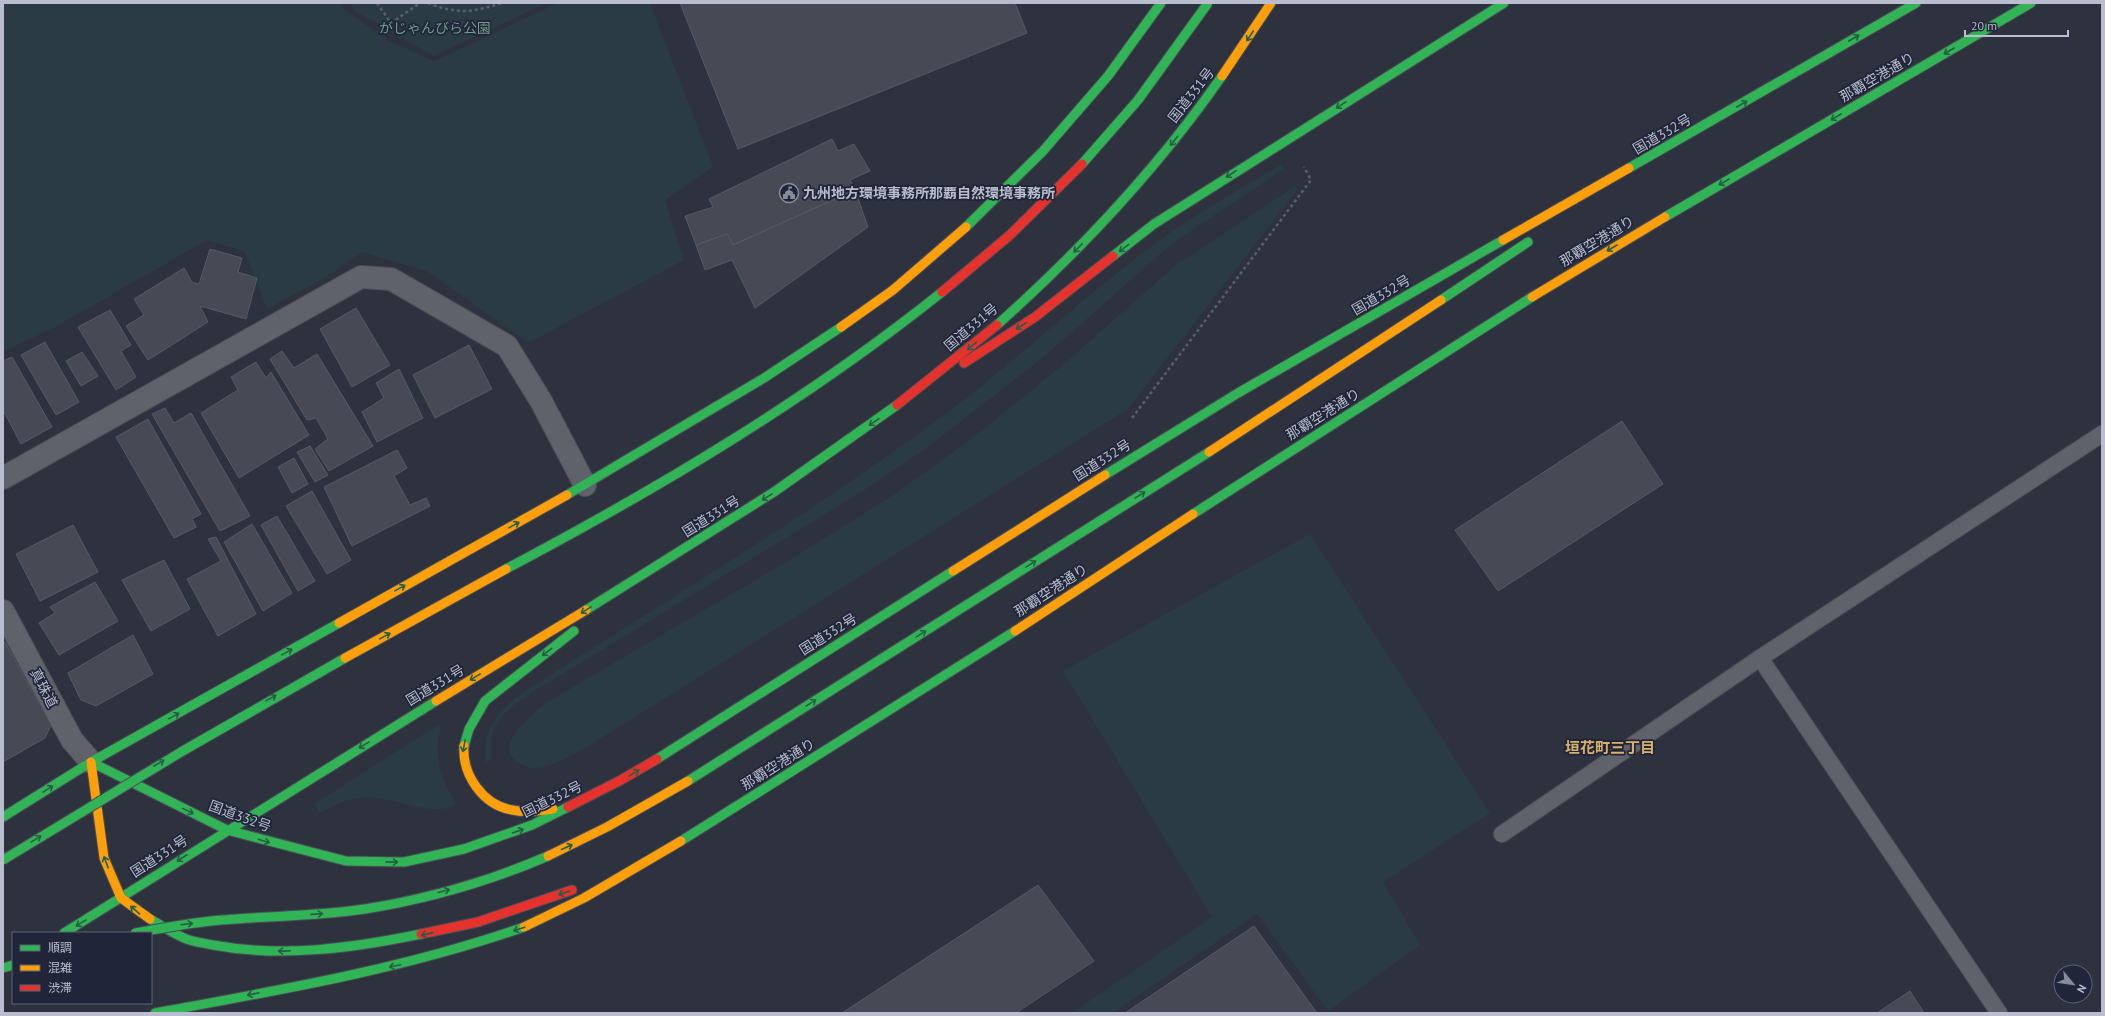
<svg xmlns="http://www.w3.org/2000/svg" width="2105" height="1016" font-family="'PT Sans','Noto Sans JP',sans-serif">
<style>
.green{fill:#2a3b44}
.building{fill:#474a54;stroke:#565a65}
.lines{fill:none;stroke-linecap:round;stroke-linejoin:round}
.lane-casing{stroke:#4a4d56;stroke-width:18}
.street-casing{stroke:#4a4d56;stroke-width:24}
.fast-casing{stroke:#4a4d56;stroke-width:11}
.slow-casing{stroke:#4a4d56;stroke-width:11}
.jam-casing{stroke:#4a4d56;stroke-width:11}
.path{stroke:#5c5f67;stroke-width:2.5;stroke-dasharray:3 3;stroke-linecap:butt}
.lane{stroke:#5f626b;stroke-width:16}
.street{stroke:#5f626b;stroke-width:22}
.fast{stroke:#30b455;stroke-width:9}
.slow{stroke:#ff9f0a;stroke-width:9}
.jam{stroke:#e5322d;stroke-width:9}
.fast-bridge-casing{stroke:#4b4e59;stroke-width:11;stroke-linecap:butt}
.slow-bridge-casing{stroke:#4b4e59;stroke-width:11;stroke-linecap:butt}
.jam-bridge-casing{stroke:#4b4e59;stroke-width:11;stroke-linecap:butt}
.fast-bridge{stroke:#30b455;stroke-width:9}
.slow-bridge{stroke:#ff9f0a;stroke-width:9}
.jam-bridge{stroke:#e5322d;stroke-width:9}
.oneway{stroke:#265e45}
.labels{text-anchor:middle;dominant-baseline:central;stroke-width:3.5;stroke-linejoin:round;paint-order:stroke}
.park-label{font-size:14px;fill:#709e85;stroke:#20253a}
.street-label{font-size:14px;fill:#b9bdcd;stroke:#20253a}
.poi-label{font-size:14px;font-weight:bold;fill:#b9bdcd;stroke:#20253a;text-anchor:start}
.neighbourhood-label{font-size:15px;font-weight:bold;fill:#d8b169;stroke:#20253a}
</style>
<rect width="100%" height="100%" fill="#2e323e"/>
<g class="green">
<polygon points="3,3 340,3 342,8 389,41 434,61 558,3 650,3 713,167 665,200 684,260 528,343 427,271 362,252 325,278 267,309 245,252 207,240 57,326 3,352"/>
<polygon points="351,3 546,3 434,56 355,11"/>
<path d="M1281,165L1284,169L1186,234L1160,254L1045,356L924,450L863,491L556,678C535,691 502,707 493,732C490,741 491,750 491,760L486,763C482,730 495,715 519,695C664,602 813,513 952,409C1013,363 1068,311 1128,264C1176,226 1228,195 1281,165Z"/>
<path d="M1296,186L1298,189L1128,409L587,747C572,755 556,765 538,768C530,769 522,766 515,760C495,744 533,715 544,704L788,561L892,496L971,439L1057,370L1176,265Z"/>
<polygon points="1310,534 1490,813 1383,882 1420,945 1328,1011 1257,914 1113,1013 1072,1013 1212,917 1063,671"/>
<path d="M438,725L441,728C433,754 441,780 455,801L454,806C425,818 388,793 357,798C344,800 332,807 320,813L314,804Z"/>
</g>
<g class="building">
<polygon points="680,3 1015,3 1027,33 738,149"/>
<polygon points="832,139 838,151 854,144 870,171 850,180 855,190 733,245 727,234 696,245 685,216 713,207 709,199"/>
<polygon points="855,190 868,227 755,308 732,260 705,270 696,245 727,234 733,245"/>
<polygon points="210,249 242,258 238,272 257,278 246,319 200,306 208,322 148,360 126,326 144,315 134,299 184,268 192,282 199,284"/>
<polygon points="356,308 390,365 352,387 320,329"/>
<polygon points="110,310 131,345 121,351 136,377 116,390 78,327"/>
<polygon points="45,342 79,402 56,415 21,355"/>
<polygon points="469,345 492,389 435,418 413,375"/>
<polygon points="282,351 294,368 317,354 373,446 329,471 315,449 328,439 316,418 307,420 270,359"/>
<polygon points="82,352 98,376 81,386 66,361"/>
<polygon points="12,357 52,427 21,444 3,410 3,361"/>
<polygon points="256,362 266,378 271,372 309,435 239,478 201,413 238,390 231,377"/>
<polygon points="399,369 423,418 377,442 362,412 384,398 376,383"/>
<polygon points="165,408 174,423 191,413 250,516 220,531 152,414"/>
<polygon points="148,419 201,514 192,519 196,527 174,538 116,437"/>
<polygon points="1622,421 1663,484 1498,591 1455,530"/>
<polygon points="310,446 328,475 315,482 297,452"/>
<polygon points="397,450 407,468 394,476 410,505 426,498 430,506 352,546 324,487"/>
<polygon points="294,458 308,484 292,493 278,467"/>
<polygon points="312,491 351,560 327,574 286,506"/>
<polygon points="277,516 315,581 298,591 261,525"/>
<polygon points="252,524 292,593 263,611 224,542"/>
<polygon points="73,525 98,572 40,601 16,554"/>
<polygon points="216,537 256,614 218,636 187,579 221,561 208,539"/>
<polygon points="164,560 190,609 151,631 122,580"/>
<polygon points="95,582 118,621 59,655 39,623 55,613 50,607"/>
<polygon points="133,635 153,674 96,706 81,700 68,673"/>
<polygon points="5,642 51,725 45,738 3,762 3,643"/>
<polygon points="1038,885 1094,961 1016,1013 842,1013"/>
<polygon points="1254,926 1317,1013 1125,1013"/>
<polygon points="1910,991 1924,1013 1877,1013"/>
</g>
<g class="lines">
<defs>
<g id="lane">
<polyline points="1502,834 1760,658"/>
<polyline points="1999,1013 1760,658 2102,434"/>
</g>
<g id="street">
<polyline points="3,478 361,277 391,279 507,346 541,401 585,485"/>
<polyline points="3,611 72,740 91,762"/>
</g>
<g id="fast">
<polyline points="1629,168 1916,3"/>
<polyline points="1665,217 2031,3"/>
<polyline points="966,227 1043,151 1108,76 1161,3"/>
<polyline points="1113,256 1154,224 1504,3"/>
<polyline points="1441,300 1528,242"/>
<path d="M997,325C1081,250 1158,168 1222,76"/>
<polyline points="1105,475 1238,393 1503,240"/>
<polyline points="567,495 764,378 841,327"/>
<polyline points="1193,514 1532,297"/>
<polyline points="586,610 774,492 897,405"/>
<polyline points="778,724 1209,452"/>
<polyline points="464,746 469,729 485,701 574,631"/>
<polyline points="657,759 953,571"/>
<polyline points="91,762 227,830 346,861 404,862 464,849 532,825 568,807"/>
<polyline points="3,817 91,762 339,623"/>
<polyline points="681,841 1015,631"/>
<path d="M150,919C161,925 172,933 184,938C192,942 204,943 213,945C282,958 353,948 421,934"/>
<polyline points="64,933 436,701"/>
<path d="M155,1013C280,990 404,969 524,927"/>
</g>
<g id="slow">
<polyline points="1222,76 1271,3"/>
<polyline points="1503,240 1629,168"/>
<polyline points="1532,297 1665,217"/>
<polyline points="841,327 893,290 966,227"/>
<polyline points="1209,452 1441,300"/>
<polyline points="953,571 1105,475"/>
<polyline points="339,623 567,495"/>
<polyline points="1015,631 1193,514"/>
<polyline points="436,701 586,610"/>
<path d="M464,746C462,775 483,805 512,810C526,813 540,811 553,809"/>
<polyline points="91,762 104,858 121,898 150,919"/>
<polyline points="524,927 584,898 681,841"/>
</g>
<g id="jam">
<polyline points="964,363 1035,317 1113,256"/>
<polyline points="897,405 997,325"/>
<polyline points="568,807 621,780 657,759"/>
<polyline points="421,934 478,922 572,890"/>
</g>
</defs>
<use href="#lane" class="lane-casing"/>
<use href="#street" class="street-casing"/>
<use href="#fast" class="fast-casing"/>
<use href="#slow" class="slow-casing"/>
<use href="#jam" class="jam-casing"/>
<g class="path">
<polyline points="377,3 391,23 420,3"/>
<path d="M428,3C455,14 473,13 501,3"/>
<polyline points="1132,418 1311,180 1304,167"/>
</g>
<use href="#lane" class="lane"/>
<use href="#street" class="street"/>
<use href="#fast" class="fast"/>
<use href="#slow" class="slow"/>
<use href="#jam" class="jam"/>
<defs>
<g id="fast-bridge">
<polyline points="1082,164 1138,100 1208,3"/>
<path d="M506,569C659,488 807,400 942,292"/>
<polyline points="688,781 778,724"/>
<polyline points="3,860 181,752 345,658"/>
<path d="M135,933C164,928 193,922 222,920C270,916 317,916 365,909C427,899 490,881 548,856"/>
<polyline points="3,968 13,965"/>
</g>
<g id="slow-bridge">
<polyline points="345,658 506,569"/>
<polyline points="548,856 607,827 688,781"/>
</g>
<polyline id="jam-bridge" points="942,292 1010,235 1082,164"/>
</defs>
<use href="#fast-bridge" class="fast-bridge-casing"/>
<use href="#slow-bridge" class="slow-bridge-casing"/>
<use href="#jam-bridge" class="jam-bridge-casing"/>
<use href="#fast-bridge" class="fast-bridge"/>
<use href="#slow-bridge" class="slow-bridge"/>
<use href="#jam-bridge" class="jam-bridge"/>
</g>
<defs><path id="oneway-shaft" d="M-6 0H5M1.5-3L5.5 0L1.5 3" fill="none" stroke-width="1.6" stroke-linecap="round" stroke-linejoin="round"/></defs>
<g class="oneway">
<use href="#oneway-shaft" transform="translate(1250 36) rotate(123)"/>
<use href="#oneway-shaft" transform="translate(1854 38) rotate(-30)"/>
<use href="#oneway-shaft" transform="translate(1949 51) rotate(150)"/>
<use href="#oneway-shaft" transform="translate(1742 104) rotate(-30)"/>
<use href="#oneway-shaft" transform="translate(1341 105) rotate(148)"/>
<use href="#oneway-shaft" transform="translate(1836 117) rotate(150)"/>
<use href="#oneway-shaft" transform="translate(1174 141) rotate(128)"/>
<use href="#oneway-shaft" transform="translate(1231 174) rotate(147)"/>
<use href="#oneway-shaft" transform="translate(1724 182) rotate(150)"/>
<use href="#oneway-shaft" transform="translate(1078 248) rotate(135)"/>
<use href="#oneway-shaft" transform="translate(1124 248) rotate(142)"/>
<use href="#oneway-shaft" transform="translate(1612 248) rotate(150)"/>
<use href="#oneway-shaft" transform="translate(1021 326) rotate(147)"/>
<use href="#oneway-shaft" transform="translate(972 346) rotate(140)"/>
<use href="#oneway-shaft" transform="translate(874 422) rotate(145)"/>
<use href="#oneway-shaft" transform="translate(1140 495) rotate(-32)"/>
<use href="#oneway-shaft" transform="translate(767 497) rotate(148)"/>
<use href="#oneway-shaft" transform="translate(514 525) rotate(-29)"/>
<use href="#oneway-shaft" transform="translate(1031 564) rotate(-32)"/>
<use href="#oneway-shaft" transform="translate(400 588) rotate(-29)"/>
<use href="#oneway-shaft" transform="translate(586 610) rotate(149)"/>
<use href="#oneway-shaft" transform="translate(921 634) rotate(-32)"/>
<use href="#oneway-shaft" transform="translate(385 636) rotate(-29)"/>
<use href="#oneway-shaft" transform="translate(287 652) rotate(-29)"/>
<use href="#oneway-shaft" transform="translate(547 652) rotate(142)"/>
<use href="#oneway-shaft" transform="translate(475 677) rotate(149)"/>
<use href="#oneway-shaft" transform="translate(271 698) rotate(-29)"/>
<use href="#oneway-shaft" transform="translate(811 703) rotate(-32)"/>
<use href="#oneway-shaft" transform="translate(174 716) rotate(-29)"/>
<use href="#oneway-shaft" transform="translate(364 745) rotate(149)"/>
<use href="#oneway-shaft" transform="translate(464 746) rotate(101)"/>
<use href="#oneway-shaft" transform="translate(159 763) rotate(-30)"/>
<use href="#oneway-shaft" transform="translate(634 773) rotate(-31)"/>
<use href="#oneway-shaft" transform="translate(48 789) rotate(-32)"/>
<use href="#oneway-shaft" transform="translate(188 811) rotate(26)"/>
<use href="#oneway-shaft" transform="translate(518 831) rotate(-19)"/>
<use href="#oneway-shaft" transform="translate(36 839) rotate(-32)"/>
<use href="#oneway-shaft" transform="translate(264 841) rotate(17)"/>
<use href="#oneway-shaft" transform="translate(567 847) rotate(-24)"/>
<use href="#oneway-shaft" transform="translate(182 858) rotate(147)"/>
<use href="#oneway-shaft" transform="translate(106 862) rotate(-110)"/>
<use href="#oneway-shaft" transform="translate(392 862) rotate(1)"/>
<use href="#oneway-shaft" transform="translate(444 891) rotate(-15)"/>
<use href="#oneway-shaft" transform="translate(564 893) rotate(161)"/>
<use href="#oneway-shaft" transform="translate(135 910) rotate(-139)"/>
<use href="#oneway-shaft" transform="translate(317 914) rotate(-4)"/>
<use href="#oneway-shaft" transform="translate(81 923) rotate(148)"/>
<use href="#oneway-shaft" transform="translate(187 924) rotate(-7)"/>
<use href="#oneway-shaft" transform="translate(519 929) rotate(162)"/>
<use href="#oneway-shaft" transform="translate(427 934) rotate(167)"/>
<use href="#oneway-shaft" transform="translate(284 951) rotate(179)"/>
<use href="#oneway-shaft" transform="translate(395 966) rotate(168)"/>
<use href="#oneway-shaft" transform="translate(253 994) rotate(169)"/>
</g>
<defs>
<symbol id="civic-ring" viewBox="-11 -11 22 22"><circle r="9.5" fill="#20253a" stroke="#888c9b" stroke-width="1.5"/><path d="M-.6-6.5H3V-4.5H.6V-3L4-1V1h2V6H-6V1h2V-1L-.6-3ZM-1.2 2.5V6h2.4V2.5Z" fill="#888c9b"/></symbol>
</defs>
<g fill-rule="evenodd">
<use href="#civic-ring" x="778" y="182" width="22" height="22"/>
</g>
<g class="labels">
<g class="park-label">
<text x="435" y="28">がじゃんびら公園</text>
</g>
<g class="street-label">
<text transform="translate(1877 77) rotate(-30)">那覇空港通り</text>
<text transform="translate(1191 95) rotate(-52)">国道331号</text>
<text transform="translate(1662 134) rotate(-30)">国道332号</text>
<text transform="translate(1597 241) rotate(-31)">那覇空港通り</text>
<text transform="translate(1381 295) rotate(-30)">国道332号</text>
<text transform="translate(971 327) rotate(-40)">国道331号</text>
<text transform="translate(1323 414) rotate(-32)">那覇空港通り</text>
<text transform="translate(1102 460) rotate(-32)">国道332号</text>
<text transform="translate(711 516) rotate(-32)">国道331号</text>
<text transform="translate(1051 590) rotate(-33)">那覇空港通り</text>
<text transform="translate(828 634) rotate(-32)">国道332号</text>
<text transform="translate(435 685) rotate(-31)">国道331号</text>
<text transform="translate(44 688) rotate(62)">真珠道</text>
<text transform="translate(778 764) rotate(-32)">那覇空港通り</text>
<text transform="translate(552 799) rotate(-26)">国道332号</text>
<text transform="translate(240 816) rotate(20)">国道332号</text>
<text transform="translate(159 856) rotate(-33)">国道331号</text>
</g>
<g class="poi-label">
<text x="803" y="193">九州地方環境事務所那覇自然環境事務所</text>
</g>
<g class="neighbourhood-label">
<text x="1610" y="747">垣花町三丁目</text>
</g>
</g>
<rect width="2105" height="1016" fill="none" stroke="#b9bdcd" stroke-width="8"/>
<rect x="12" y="932" width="140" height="72" fill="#20253a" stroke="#5d6275"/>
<rect x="20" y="945" width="20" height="6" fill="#30b455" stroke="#5d6275"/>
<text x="48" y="952" font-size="12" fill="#b9bdcd">順調</text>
<rect x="20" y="965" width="20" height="6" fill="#ff9f0a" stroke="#5d6275"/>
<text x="48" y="972" font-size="12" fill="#b9bdcd">混雑</text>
<rect x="20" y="985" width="20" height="6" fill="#e5322d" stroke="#5d6275"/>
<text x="48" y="992" font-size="12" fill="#b9bdcd">渋滞</text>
<g transform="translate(2073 984) rotate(119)"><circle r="19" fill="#20253a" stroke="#5d6275"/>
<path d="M0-3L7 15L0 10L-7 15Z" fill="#888c9b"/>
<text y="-6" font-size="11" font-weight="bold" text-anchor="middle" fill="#b9bdcd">N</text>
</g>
<path d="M1965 30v6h103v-6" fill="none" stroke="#b9bdcd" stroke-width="2"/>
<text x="1971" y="30" font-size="12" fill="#b9bdcd" stroke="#20253a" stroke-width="3" paint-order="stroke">20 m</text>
</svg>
